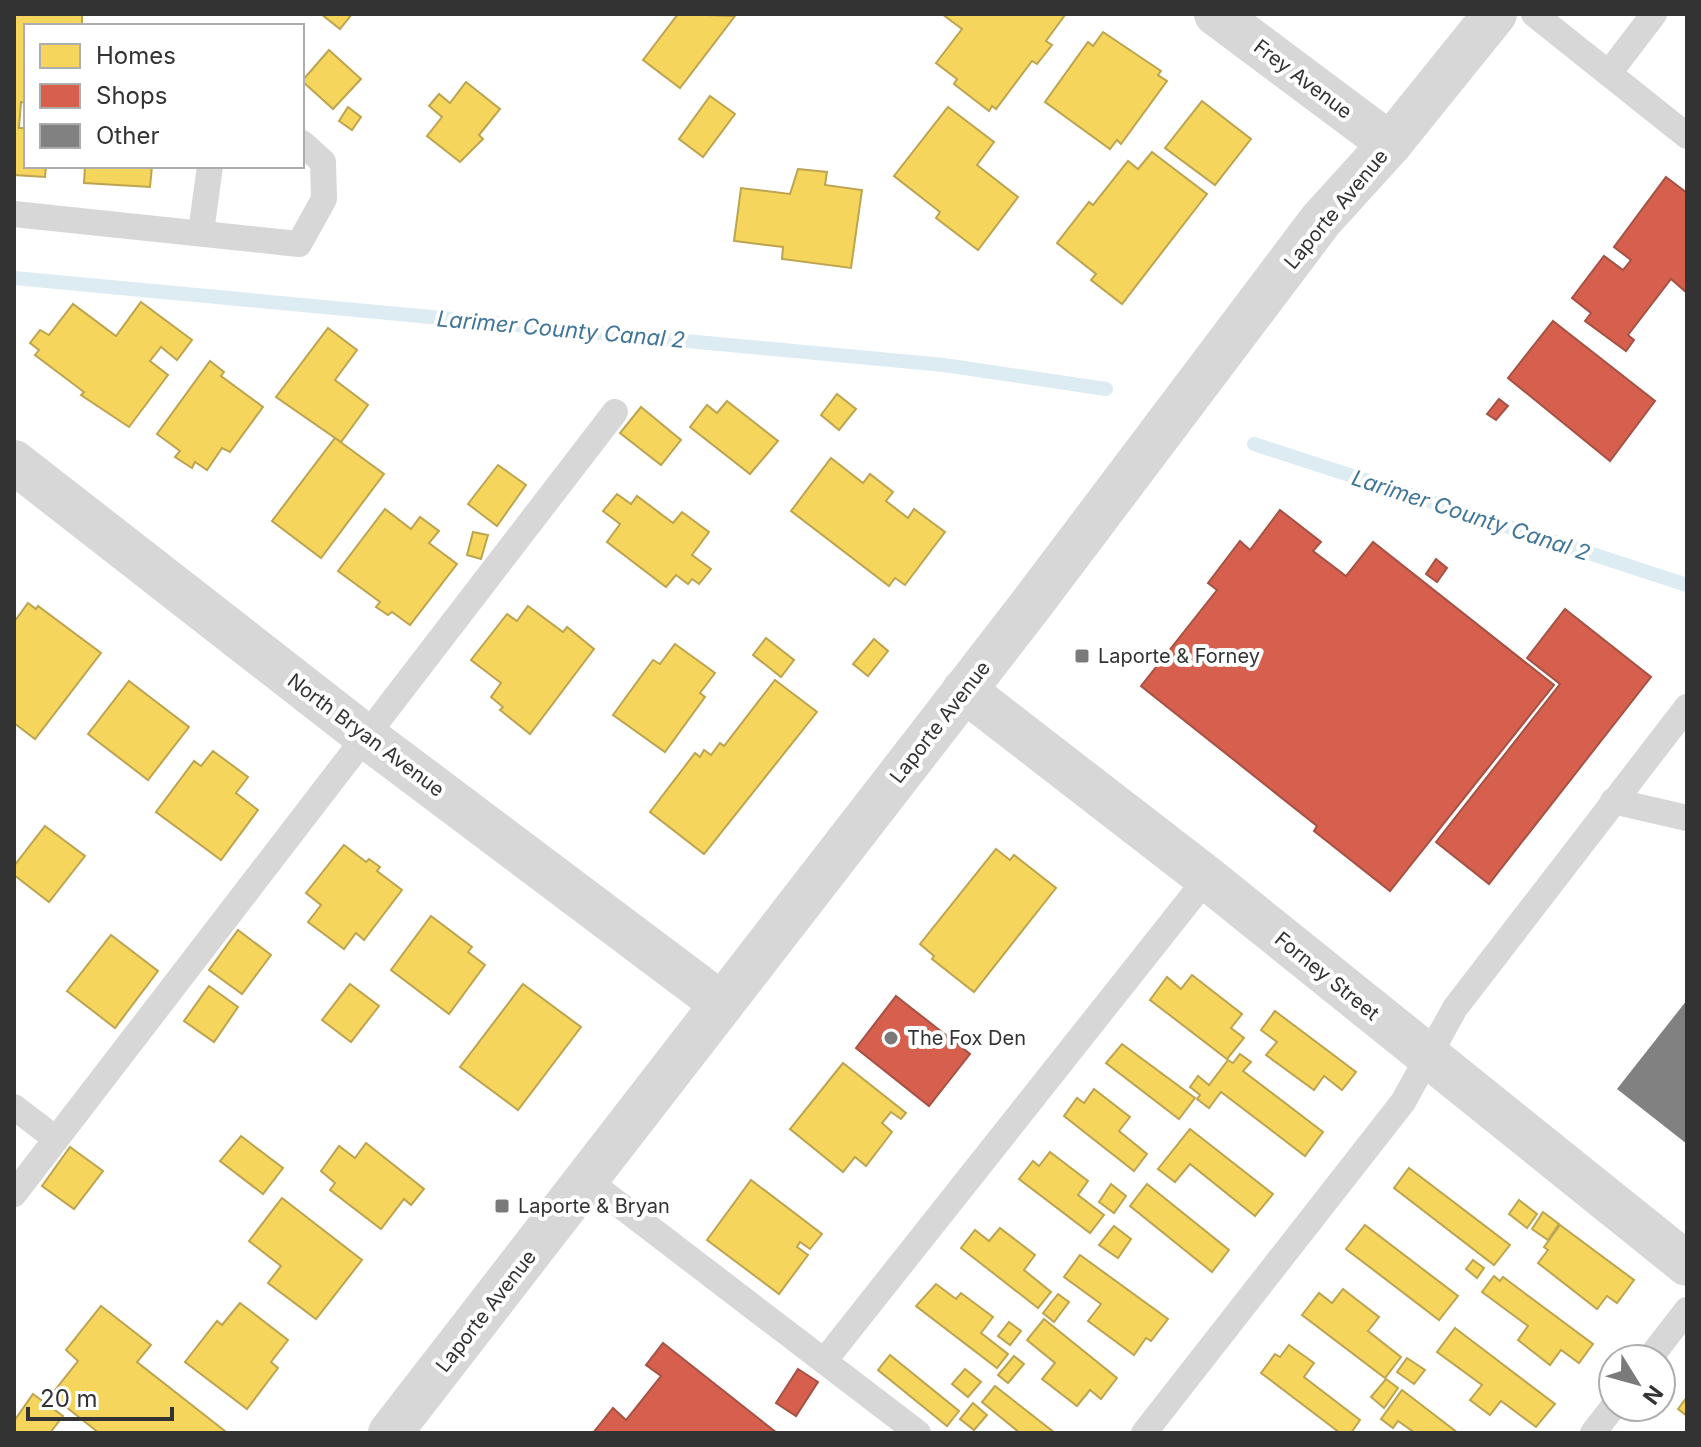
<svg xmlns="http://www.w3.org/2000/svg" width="1701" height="1447" font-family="Inter,sans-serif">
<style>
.homes{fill:#f6d55c;stroke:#bca450;stroke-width:2}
.shops{fill:#d6604d;stroke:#a55245;stroke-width:2}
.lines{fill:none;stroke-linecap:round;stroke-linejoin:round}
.stream{stroke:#ddebf3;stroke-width:14}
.building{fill:#818181}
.service{stroke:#d7d7d7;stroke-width:26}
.minor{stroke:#d7d7d7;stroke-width:44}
.tertiary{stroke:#d7d7d7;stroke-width:44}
.poi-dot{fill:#7a7a7a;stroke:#fff;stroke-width:3}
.labels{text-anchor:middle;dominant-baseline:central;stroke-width:8;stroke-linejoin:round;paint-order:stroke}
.street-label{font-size:20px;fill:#333;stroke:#fff}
.poi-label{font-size:20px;fill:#333;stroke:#fff;text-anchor:start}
.water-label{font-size:22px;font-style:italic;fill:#3f7597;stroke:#fff}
</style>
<rect width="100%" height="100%" fill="#fff"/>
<g class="homes">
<polygon points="14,14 82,14 82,26 26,26 26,103 21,102 19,128 26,128 26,166 46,166 45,177 14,175"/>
<polygon points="321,14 352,14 340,29"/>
<polygon points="678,14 735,16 680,88 643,60"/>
<polygon points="942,14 1065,14 1065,15 1046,41 1052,45 1037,64 1032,61 996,109 992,106 989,111 954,84 957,79 936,63 962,29"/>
<polygon points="1103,32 1161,71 1158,75 1167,81 1121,144 1117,140 1110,149 1045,102 1088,42 1093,46"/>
<polygon points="329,50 361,79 333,109 302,81"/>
<polygon points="466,82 500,109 479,135 483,139 460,162 427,136 442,117 429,106 439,94 450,103"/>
<polygon points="710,96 735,114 703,157 679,139"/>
<polygon points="1202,101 1251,139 1215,185 1165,148"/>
<polygon points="348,107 361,117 352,130 339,121"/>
<polygon points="948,107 994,142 977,165 1018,197 978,250 936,218 940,212 894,176"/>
<polygon points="1152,152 1207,194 1122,304 1091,280 1096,274 1057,243 1089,202 1093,205 1128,161 1138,169"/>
<polygon points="85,166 152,166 150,187 84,183"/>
<polygon points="798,169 827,172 825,185 862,190 851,268 782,259 783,247 734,241 741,188 790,194"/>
<polygon points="141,302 192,340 177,360 161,347 150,361 168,375 129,427 81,395 84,392 35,355 39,350 30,343 40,330 49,335 73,304 116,336"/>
<polygon points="328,328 357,350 335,380 368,405 341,442 276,397"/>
<polygon points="210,361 224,372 221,376 263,407 230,452 222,448 207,470 195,462 192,468 175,457 180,451 157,434"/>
<polygon points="837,394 856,409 839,430 821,415"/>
<polygon points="727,401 778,441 750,474 690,427 707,405 717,413"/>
<polygon points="641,407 681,440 661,465 620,433"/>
<polygon points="335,438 384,474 321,558 272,521"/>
<polygon points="831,458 863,483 870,474 893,492 886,501 908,518 914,509 945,532 905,585 895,578 889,586 791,511"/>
<polygon points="498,465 526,485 497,526 468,504"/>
<polygon points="617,494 631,504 637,496 673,523 682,512 709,532 692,555 711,569 699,584 692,579 688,584 676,575 666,587 607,542 620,524 603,511"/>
<polygon points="385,509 411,529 420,517 439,531 429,543 457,564 410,625 392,612 388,615 376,607 380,602 338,571"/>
<polygon points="473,532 488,535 481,559 467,555"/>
<polygon points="28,603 36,609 38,606 101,653 35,739 14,723 14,622"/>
<polygon points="528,606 563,632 567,627 594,649 530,734 500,710 503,707 491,697 501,683 471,660 507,614 517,621"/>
<polygon points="766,638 794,660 781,677 753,655"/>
<polygon points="874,639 888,651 868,676 853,664"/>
<polygon points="675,644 715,673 700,693 705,697 665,752 613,715 653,660 660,664"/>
<polygon points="775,680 817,712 704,854 650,812 695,753 700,757 704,750 711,755 720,743 724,746"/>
<polygon points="129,681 189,727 148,780 88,734"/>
<polygon points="213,751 248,777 236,793 258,810 221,860 156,812 194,761 201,766"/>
<polygon points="45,826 85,856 49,902 14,875 14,866"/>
<polygon points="344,845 366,862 369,859 380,867 377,871 402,890 364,940 356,933 344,949 308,922 321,905 306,893"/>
<polygon points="996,849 1010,860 1014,855 1056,888 974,992 932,959 934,956 920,944"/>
<polygon points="431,916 472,947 468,952 485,965 449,1014 391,970"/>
<polygon points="238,930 271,955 242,994 209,970"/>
<polygon points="111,935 158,971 115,1028 67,991"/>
<polygon points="1192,975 1242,1014 1231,1028 1244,1038 1227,1059 1150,1000 1167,977 1181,989"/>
<polygon points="350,984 379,1006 351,1042 322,1020"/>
<polygon points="523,984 581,1027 518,1110 460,1067"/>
<polygon points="209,986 238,1007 214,1042 184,1021"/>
<polygon points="1275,1011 1356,1072 1342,1090 1324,1076 1314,1090 1266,1055 1277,1042 1261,1030"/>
<polygon points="1122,1044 1195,1098 1179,1119 1106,1063"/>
<polygon points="1240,1054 1251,1062 1243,1071 1323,1132 1305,1156 1221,1092 1209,1108 1197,1099 1200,1095 1190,1087 1198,1076 1209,1085 1228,1060 1233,1063"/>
<polygon points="843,1063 906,1113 901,1119 891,1112 882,1123 892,1132 866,1166 855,1157 843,1172 790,1129"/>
<polygon points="1094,1089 1130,1117 1119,1131 1147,1154 1134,1171 1064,1116 1077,1098 1084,1103"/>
<polygon points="1190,1129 1273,1194 1255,1216 1190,1164 1175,1182 1158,1169"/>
<polygon points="241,1136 283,1168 263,1194 220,1161"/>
<polygon points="366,1143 424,1189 411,1205 404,1199 381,1229 330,1190 335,1183 321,1171 339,1146 355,1158"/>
<polygon points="70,1147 103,1171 74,1209 42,1186"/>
<polygon points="1050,1152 1088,1181 1078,1195 1104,1215 1090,1233 1019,1179 1033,1161 1039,1166"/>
<polygon points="1409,1168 1510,1245 1494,1265 1394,1188"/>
<polygon points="751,1180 822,1234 810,1249 800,1242 797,1247 808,1255 779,1294 707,1240"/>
<polygon points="1111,1184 1126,1196 1114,1213 1099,1202"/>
<polygon points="1147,1184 1229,1250 1212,1272 1130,1206"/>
<polygon points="282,1198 362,1260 316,1319 268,1283 281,1266 249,1241"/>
<polygon points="1519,1200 1537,1214 1527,1228 1509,1214"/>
<polygon points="1543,1212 1559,1224 1548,1240 1532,1229"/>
<polygon points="1365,1225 1458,1296 1439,1320 1346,1249"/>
<polygon points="1560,1225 1634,1280 1617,1303 1607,1296 1597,1309 1538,1263 1548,1250 1544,1247"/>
<polygon points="1114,1226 1131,1239 1118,1258 1099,1245"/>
<polygon points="1000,1228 1035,1255 1024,1270 1051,1292 1038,1308 961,1248 975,1230 989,1241"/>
<polygon points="1080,1255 1168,1319 1151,1341 1146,1338 1134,1355 1088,1321 1101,1304 1064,1277"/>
<polygon points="1473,1260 1484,1268 1477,1278 1466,1269"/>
<polygon points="1494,1276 1500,1281 1503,1277 1593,1344 1579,1363 1561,1350 1550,1365 1518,1340 1528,1326 1482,1292"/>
<polygon points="936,1284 956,1299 961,1293 993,1317 981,1333 1008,1354 997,1368 916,1306"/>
<polygon points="1343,1289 1379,1317 1368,1331 1401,1357 1385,1378 1302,1315 1319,1293 1332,1303"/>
<polygon points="1058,1294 1069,1302 1054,1322 1043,1313"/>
<polygon points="240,1303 288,1340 271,1362 278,1368 247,1409 185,1362 217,1321 222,1325"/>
<polygon points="101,1306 151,1345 137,1362 225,1431 223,1433 99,1433 51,1395 78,1361 66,1350"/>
<polygon points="1044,1319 1117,1378 1101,1399 1090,1390 1077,1406 1042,1379 1055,1363 1027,1340"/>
<polygon points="1009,1322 1021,1331 1010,1345 998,1336"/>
<polygon points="1455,1328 1555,1404 1536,1427 1501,1401 1490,1415 1470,1400 1482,1385 1437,1352"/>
<polygon points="1289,1345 1314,1363 1304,1377 1360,1420 1351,1433 1340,1433 1261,1373 1275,1354 1280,1357"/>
<polygon points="890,1355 959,1411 947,1426 878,1370"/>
<polygon points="1014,1356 1024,1364 1008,1383 998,1375"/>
<polygon points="1407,1358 1425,1370 1414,1384 1397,1372"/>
<polygon points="965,1369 981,1382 968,1397 952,1384"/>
<polygon points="1386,1379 1398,1388 1384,1408 1371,1397"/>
<polygon points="995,1386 1055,1433 1020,1433 982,1402"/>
<polygon points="1402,1390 1458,1433 1415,1433 1398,1421 1393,1428 1381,1419"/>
<polygon points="33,1394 63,1416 50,1433 14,1433 14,1421"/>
<polygon points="1687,1397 1687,1416 1678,1409"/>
<polygon points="973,1403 987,1415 974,1430 960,1419"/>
</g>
<g class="shops">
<polygon points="1666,177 1687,193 1687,293 1671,279 1628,335 1634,340 1626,351 1585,321 1591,313 1572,298 1604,256 1623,270 1631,260 1614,247"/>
<polygon points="1553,321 1655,401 1610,461 1508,378"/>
<polygon points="1499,399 1508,406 1496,420 1487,414"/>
<polygon points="1280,510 1321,542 1313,551 1346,576 1373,542 1554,685 1390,891 1314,831 1317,826 1141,686 1217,590 1208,583 1240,541 1250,550"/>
<polygon points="1436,559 1447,568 1437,582 1426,574"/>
<polygon points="1565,609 1651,677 1489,884 1436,842 1560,684 1527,658"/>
<polygon points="896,996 970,1054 929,1106 856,1048"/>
<polygon points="663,1343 777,1433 593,1433 613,1408 626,1420 661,1376 646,1365"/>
<polygon points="798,1369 818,1382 796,1416 776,1403"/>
</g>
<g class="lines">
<g class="stream">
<polyline points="14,278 944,365 1106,389"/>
<polyline points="1254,444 1687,585"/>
</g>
</g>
<polygon class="building" points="1687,1000 1687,1144 1617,1089"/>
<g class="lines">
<g class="service">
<polyline points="1534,14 1687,136"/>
<polyline points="1609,73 1654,14"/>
<polyline points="14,214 299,244 324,199 323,162 302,143"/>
<polyline points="201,232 210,166"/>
<polyline points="1613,801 1687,818"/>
<polyline points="14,1107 56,1139"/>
<polyline points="587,1180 918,1433"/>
<polyline points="14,1194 615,412"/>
<polyline points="1649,1359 1687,1310"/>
<polyline points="825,1360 1207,878"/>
<polyline points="1144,1433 1403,1102 1455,1008 1687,707"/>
<polyline points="1593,1433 1613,1407"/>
</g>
<g class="minor">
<polyline points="1216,14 1390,144"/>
<polyline points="14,462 364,735 722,1004"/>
<polyline points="964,690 1207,878 1687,1264"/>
</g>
<polyline class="tertiary" points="390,1433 1030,606 1321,220 1390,144 1495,14"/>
</g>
<g class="poi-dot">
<rect x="1074" y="648" width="16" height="16" rx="4"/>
<circle cx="891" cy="1038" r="8"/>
<rect x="494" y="1198" width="16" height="16" rx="4"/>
</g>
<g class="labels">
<g class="street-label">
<text transform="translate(1303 79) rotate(37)">Frey Avenue</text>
<text transform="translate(1336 209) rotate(-50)">Laporte Avenue</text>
<text transform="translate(940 722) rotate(-52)">Laporte Avenue</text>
<text transform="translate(366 735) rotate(37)">North Bryan Avenue</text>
<text transform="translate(1327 976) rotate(39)">Forney Street</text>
<text transform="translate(486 1311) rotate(-52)">Laporte Avenue</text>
</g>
<g class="poi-label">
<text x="1098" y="656">Laporte &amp; Forney</text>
<text x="907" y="1038">The Fox Den</text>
<text x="518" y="1206">Laporte &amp; Bryan</text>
</g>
<g class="water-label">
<text transform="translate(561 329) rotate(5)">Larimer County Canal 2</text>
<text transform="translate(1471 515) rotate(18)">Larimer County Canal 2</text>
</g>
</g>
<rect width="1701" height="1447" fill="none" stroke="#333333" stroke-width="32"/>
<rect x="24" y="24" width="280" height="144" fill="#ffffff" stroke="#adadad" stroke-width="2"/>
<rect x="40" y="44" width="40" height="24" fill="#f6d55c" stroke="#adadad" stroke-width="2"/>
<text x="96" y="64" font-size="24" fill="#333333">Homes</text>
<rect x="40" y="84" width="40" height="24" fill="#d6604d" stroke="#adadad" stroke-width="2"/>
<text x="96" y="104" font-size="24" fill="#333333">Shops</text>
<rect x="40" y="124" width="40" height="24" fill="#818181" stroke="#adadad" stroke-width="2"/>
<text x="96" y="144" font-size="24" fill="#333333">Other</text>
<g transform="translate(1637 1383) rotate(127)"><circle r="38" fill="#ffffff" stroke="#adadad" stroke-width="2"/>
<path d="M0-6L14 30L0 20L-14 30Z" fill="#7a7a7a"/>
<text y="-12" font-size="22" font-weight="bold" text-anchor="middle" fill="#333333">N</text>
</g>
<path d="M28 1407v12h144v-12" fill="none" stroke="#333333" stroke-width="4"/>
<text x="40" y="1407" font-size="24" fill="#333333" stroke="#ffffff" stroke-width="6" paint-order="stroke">20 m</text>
</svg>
